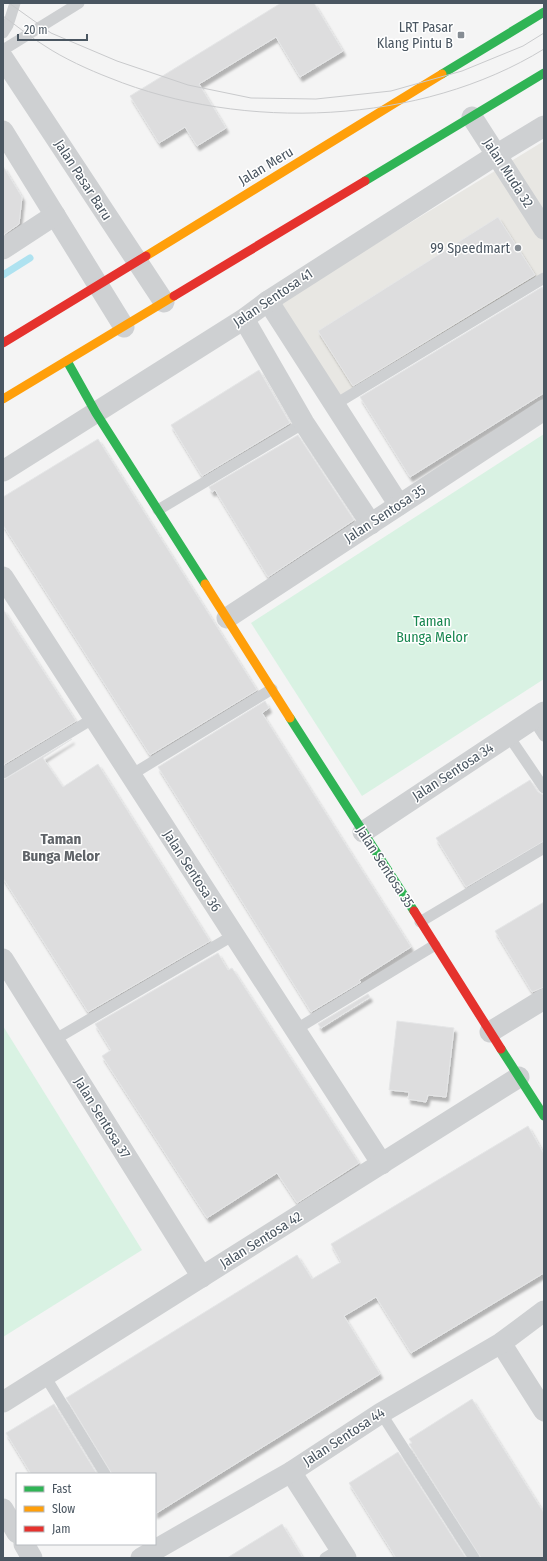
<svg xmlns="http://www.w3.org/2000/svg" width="547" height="1561" font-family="'Fira Sans Condensed',sans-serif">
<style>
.commercial{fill:#e8e7e3}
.green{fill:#d9f2e3}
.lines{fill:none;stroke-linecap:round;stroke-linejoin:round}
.stream{stroke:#aee2f0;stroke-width:7}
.building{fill:#ddddde;stroke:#e5e6e7;filter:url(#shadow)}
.lane{stroke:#ced0d2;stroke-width:11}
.street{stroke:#ced0d2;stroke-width:21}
.fast{stroke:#30b455;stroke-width:9}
.slow{stroke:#ff9f0a;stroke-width:9}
.jam{stroke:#e5322d;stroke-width:9}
.tram{stroke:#c9cacc;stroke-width:1}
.poi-dot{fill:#868d94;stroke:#fff;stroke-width:1.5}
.labels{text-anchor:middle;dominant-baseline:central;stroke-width:3;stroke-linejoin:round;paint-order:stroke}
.poi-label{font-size:14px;fill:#4a5661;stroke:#fff;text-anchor:end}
.street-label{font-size:14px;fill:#4a5661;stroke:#fff}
.park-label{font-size:14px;fill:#17864f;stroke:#fff}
.neighbourhood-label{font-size:15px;font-weight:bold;fill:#5f6368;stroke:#fff}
</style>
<defs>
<filter id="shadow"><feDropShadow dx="2.5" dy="4.5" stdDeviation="1" flood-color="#0004"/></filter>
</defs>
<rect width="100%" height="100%" fill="#f4f4f4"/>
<polygon class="commercial" points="544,141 544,272 339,396 279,303"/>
<g class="green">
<polygon points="544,434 544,679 362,796 251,623"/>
<polygon points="3,1026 142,1250 3,1337"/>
</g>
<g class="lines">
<polyline class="stream" points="3,275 30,258"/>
</g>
<g class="building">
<polygon points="281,3 314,3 343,51 300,77 276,37 199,84 226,128 197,146 185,127 159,143 130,96"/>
<polygon points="3,166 22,197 19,224 3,235"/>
<polygon points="498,217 535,275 353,386 318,331"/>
<polygon points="542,287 544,290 544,393 410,477 360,397"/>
<polygon points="259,370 290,423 202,476 171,425"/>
<polygon points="298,435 354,520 268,577 215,490 212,492 209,487"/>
<polygon points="98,439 257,690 150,755 3,525 3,497"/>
<polygon points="3,609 76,721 3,765"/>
<polygon points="265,701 269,708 262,713 411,947 359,980 361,982 311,1012 158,767"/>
<polygon points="72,739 43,758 63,787 98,764 210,941 88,1012 3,878 3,780"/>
<polygon points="530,780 538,792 544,795 544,841 466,887 436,838"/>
<polygon points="544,902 544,987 532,992 495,931"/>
<polygon points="218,953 228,970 232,968 359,1163 297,1203 277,1173 207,1218 102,1056 111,1050 95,1024"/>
<polygon points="368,994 370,997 321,1028 318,1024"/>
<polygon points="397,1021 454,1028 446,1097 428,1095 426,1102 408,1099 409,1092 389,1090"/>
<polygon points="528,1126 544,1154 544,1273 411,1353 376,1297 344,1316 380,1374 155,1514 155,1474 112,1474 66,1398 297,1255 312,1279 341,1262 331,1244"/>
<polygon points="472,1399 544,1513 544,1558 481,1558 409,1444 412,1443 409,1439"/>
<polygon points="54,1404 97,1474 31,1474 6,1433"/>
<polygon points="398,1452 466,1558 396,1558 374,1523 349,1483"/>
<polygon points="282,1524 303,1558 227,1558"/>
</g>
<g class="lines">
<g class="lane">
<polyline points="3,33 8,25 15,3"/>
<polyline points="3,50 79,3"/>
<polyline points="334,405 544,278"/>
<polyline points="158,510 304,423"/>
<polyline points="533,719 544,736"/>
<polyline points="508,735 544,788"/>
<polyline points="3,773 94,718"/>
<polyline points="131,775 272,689"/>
<polyline points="420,922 544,848"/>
<polyline points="295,1030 435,945"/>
<polyline points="54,1040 234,935"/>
<polyline points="45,1376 105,1474"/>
<polyline points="381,1413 474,1558"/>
<polyline points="325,1558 340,1549"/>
</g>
<g class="street">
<polyline points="3,58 164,302"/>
<polyline points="472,117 544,229"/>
<polyline points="3,131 124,327"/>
<polyline points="3,249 55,215"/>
<polyline points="268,301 399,505"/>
<polyline points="244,319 304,423 371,524"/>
<polyline points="3,471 244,319 268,301 496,155 544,126"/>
<polyline points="3,577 382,1164"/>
<polyline points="227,618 544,410"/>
<polyline points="363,832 544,712"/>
<polyline points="3,959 202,1277"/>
<polyline points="490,1032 544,999"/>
<polyline points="501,1343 544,1411"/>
<polyline points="3,1402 519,1077"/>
<polyline points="291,1472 346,1558"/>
<polyline points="3,1509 17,1533"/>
<polyline points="24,1544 32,1558"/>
<polyline points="141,1558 291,1472 381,1413 501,1343 544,1311"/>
</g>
<g class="fast">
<polyline points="442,74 544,12"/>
<polyline points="365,181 544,73"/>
<polyline points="67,361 96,413 205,584"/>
<polyline points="290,718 414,911"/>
<polyline points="501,1049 544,1116"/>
</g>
<g class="slow">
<polyline points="146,256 442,74"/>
<polyline points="3,399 174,296"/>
<polyline points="205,584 290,718"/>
</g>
<g class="jam">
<polyline points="174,296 365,181"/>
<polyline points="3,343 146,256"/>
<polyline points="414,911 501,1049"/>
</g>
<g class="tram">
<polyline points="9,3 51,33 117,61 188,85 251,98 316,99 391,91 462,71 523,46 544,33"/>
<path d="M3,16C17,26 30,37 45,46C63,58 89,70 110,78C243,132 421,125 544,49"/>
</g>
</g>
<g class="poi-dot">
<rect x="457" y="31" width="8" height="8" rx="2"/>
<circle cx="518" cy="248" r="4"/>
</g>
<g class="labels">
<g class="poi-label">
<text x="453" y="27">LRT Pasar<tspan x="453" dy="16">Klang Pintu B</tspan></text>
<text x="510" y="248">99 Speedmart</text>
</g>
<g class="street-label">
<text transform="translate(266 166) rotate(-31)">Jalan Meru</text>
<text transform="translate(508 173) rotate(57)">Jalan Muda 32</text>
<text transform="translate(83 180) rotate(57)">Jalan Pasar Baru</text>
<text transform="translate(273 298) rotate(-34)">Jalan Sentosa 41</text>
<text transform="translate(385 514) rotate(-33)">Jalan Sentosa 35</text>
<text transform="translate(453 772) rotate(-33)">Jalan Sentosa 34</text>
<text transform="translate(385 867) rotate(57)">Jalan Sentosa 35</text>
<text transform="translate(192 871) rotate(57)">Jalan Sentosa 36</text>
<text transform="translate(102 1118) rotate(58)">Jalan Sentosa 37</text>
<text transform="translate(261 1240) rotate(-32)">Jalan Sentosa 42</text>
<text transform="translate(344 1437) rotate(-33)">Jalan Sentosa 44</text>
</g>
<g class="park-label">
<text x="432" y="621">Taman<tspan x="432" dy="16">Bunga Melor</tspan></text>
</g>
<g class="neighbourhood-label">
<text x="61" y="839">Taman<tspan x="61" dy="17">Bunga Melor</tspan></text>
</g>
</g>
<rect width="547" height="1561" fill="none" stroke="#4a5661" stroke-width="8"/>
<rect x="16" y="1473" width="140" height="72" fill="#ffffff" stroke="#b7bbc0"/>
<rect x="24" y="1486" width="20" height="6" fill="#30b455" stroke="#b7bbc0"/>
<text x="52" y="1493" font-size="12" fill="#4a5661">Fast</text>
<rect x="24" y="1506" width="20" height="6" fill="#ff9f0a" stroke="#b7bbc0"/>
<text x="52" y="1513" font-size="12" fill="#4a5661">Slow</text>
<rect x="24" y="1526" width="20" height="6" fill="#e5322d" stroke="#b7bbc0"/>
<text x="52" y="1533" font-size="12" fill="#4a5661">Jam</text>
<path d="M18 34v6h69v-6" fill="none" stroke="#4a5661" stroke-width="2"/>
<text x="24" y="34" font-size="12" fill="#4a5661" stroke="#ffffff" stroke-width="3" paint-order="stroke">20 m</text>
</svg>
